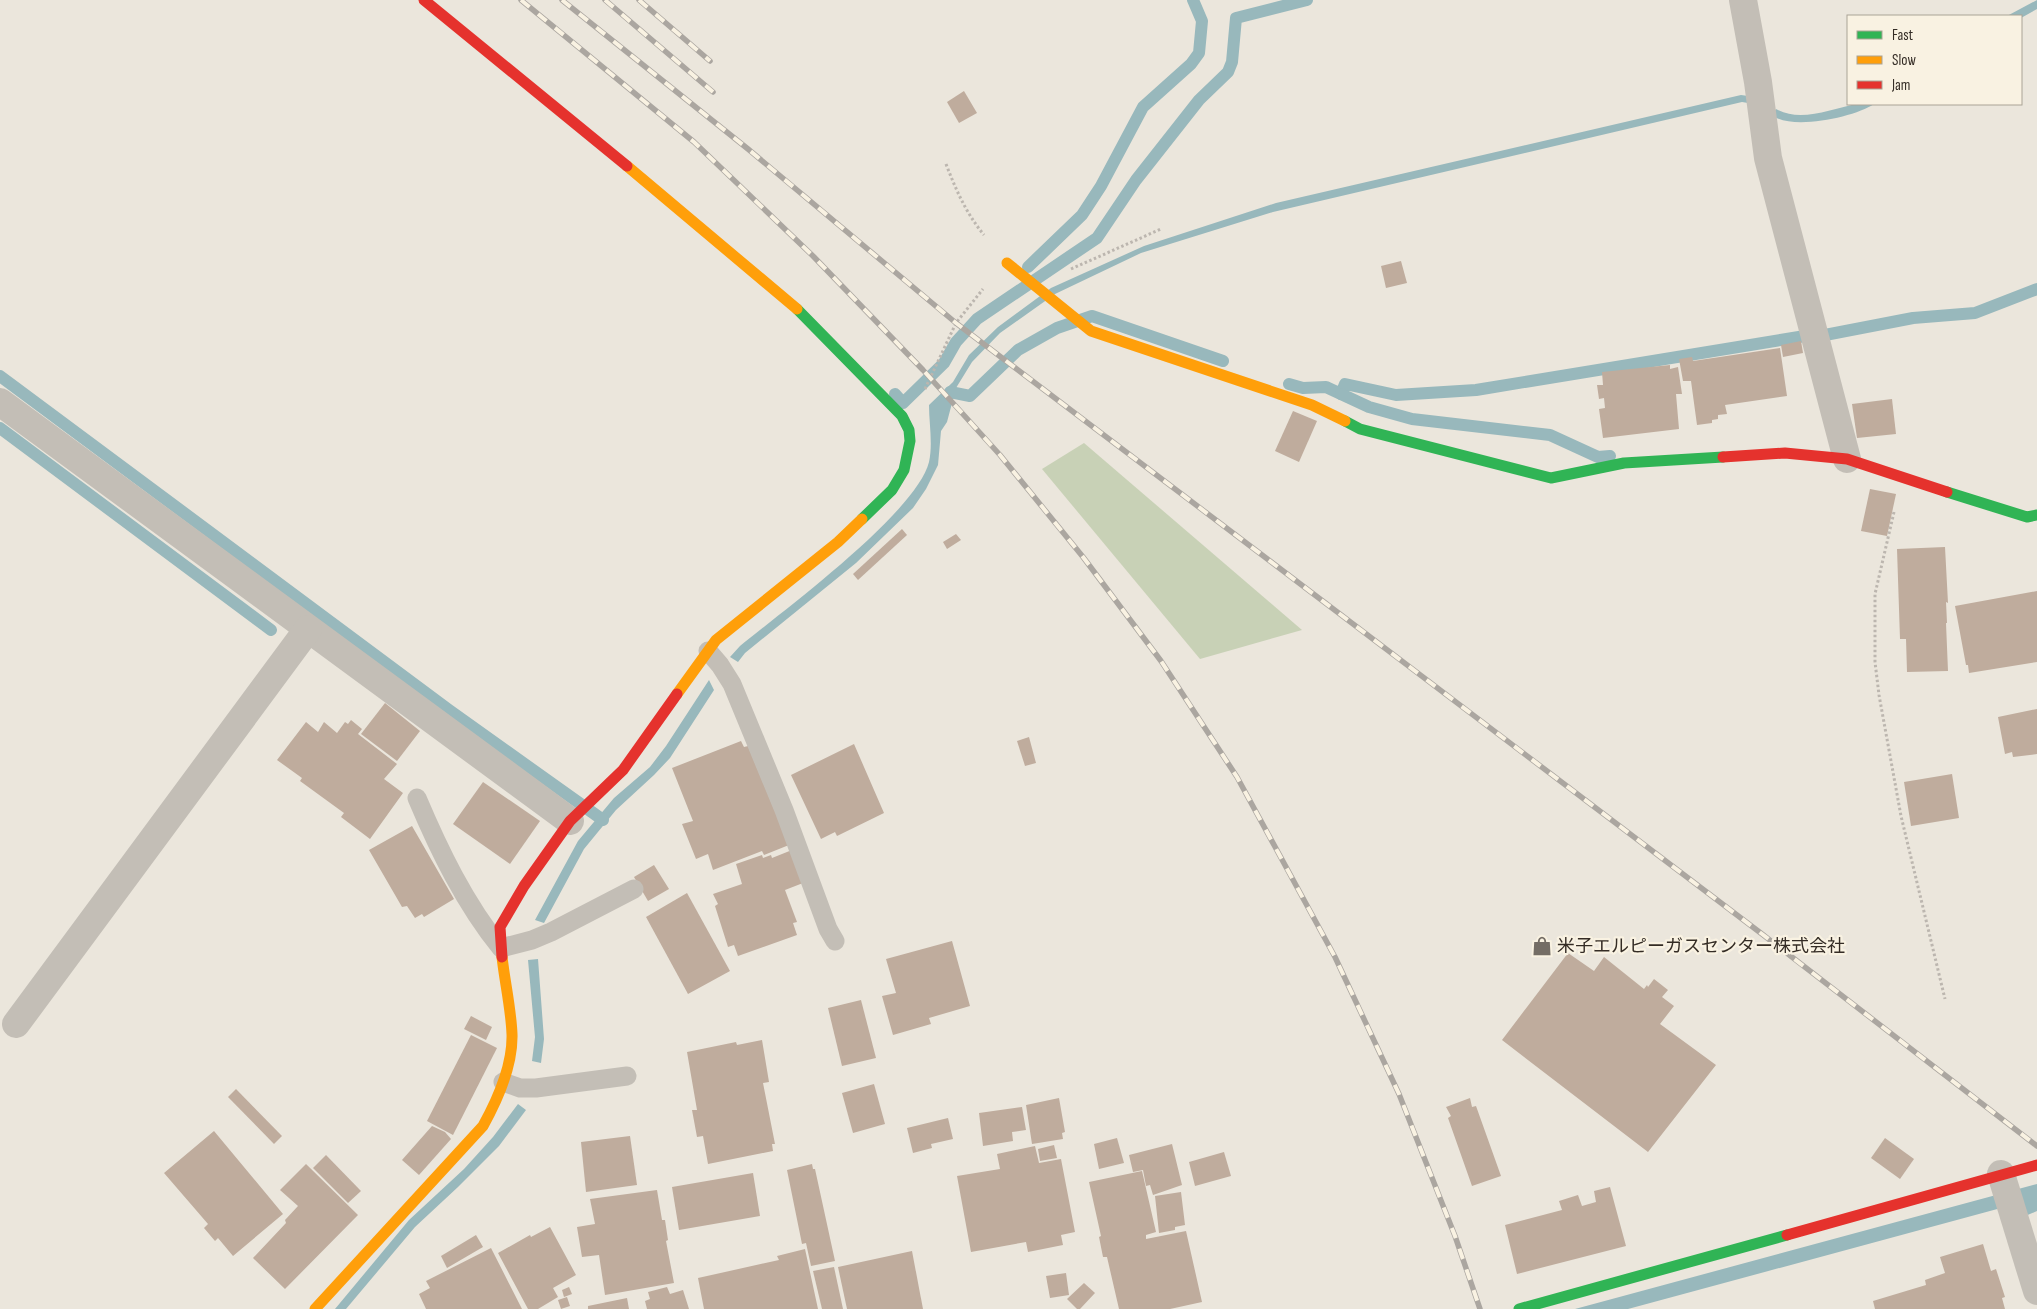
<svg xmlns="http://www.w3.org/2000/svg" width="2037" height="1309" font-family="'Sofia Sans Condensed','Noto Sans JP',sans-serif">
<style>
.green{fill:#c8d1b6}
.water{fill:#98b8bc}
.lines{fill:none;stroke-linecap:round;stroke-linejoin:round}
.stream{stroke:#98b8bc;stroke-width:12}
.building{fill:#bfac9d}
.path{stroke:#bcb6af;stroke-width:3;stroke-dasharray:2.5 2.5;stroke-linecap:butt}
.lane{stroke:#c3beb6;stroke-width:19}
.street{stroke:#c3beb6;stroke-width:28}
.fast{stroke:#30b455;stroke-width:11}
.slow{stroke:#ff9f0a;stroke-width:11}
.jam{stroke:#e5322d;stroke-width:11}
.rail-casing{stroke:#aba6a0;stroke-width:5.5}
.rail{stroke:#f9f2e2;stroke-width:4;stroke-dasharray:11;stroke-linecap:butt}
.labels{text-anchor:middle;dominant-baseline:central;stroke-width:4.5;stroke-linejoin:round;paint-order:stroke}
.poi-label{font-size:18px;fill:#342c25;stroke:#f9f2e2;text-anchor:start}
</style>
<rect width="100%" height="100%" fill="#ebe6dc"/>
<polygon class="green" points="1084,443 1302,630 1200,659 1042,469"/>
<g class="water">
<polygon points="2037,0 2037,9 2021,18 2021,16 2007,16"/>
<path d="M1741,95L1748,96V103L1742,102L1273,212L1141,253L1055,294L1000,333L972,362L956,388L947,422L941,431L938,465L926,489L913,508L856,563L745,653L738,662L730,657L740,646C784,610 916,513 929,462C933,444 929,423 929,405L953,382L969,355L998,327L1051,288L1144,246L1276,203Z"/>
<path d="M1856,104H1874C1855,117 1791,131 1772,115L1776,109C1800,123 1831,109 1856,104Z"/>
<polygon points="709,680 714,690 670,758 654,775 616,810 584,849 544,923 535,920 578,841 614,798 650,767 666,746"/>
<polygon points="538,959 544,1039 541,1063 532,1061 535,1037 528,960"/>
<polygon points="518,1104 526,1110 499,1146 458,1187 415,1227 346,1309 335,1309 409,1220 464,1169 493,1137"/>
<polygon points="2037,1184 2037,1211 2023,1217 2001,1208 1628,1309 1575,1309"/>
</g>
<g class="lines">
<g class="stream">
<polyline points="1028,267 1082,215 1101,186 1143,107 1191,64 1199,53 1202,21 1193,0"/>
<polyline points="0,376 449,710 603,820"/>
<polyline points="1289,384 1303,388 1326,387 1341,394 1345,384 1396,395 1476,390 1805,336 1825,335 1913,318 1975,313 2037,289"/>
<polyline points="950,392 970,396 1018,350 1057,328 1092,316 1223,361"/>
<polyline points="895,394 903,403 944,363 956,342 977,319 1097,238 1136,180 1199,100 1228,72 1232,62 1236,18 1307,0"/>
<polyline points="1341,394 1369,407 1412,419 1550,435 1598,457 1610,456"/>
<polyline points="0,428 271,630"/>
</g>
</g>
<g class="building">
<polygon points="964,91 977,113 959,123 947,102"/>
<polygon points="1401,261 1407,283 1386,288 1381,266"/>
<polygon points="1801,341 1803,353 1783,357 1781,345"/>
<polygon points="1780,348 1787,396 1725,405 1727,414 1718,415 1718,419 1712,420 1712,423 1697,425 1691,381 1683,381 1679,359 1692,357 1693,361"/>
<polygon points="1670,365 1670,369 1678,367 1682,394 1676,394 1679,429 1603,438 1599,409 1605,408 1604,398 1599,399 1597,385 1603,385 1602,372"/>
<polygon points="1892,399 1896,434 1857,438 1852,404"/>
<polygon points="1293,411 1317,421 1299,462 1275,451"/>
<polygon points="1870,489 1896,494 1887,536 1861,531"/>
<polygon points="902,529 907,535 858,580 853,574"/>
<polygon points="956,534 961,540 947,549 943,542"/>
<polygon points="1945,547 1948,603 1946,602 1947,623 1946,623 1948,671 1907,672 1906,639 1900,639 1897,549"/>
<polygon points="2037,591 2037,662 1969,673 1968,665 1966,665 1955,606"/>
<polygon points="385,703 420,731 397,761 361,734"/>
<polygon points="2037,709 2037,754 2013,757 2012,752 2005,754 1998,717"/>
<polygon points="351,720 362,729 358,734 397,764 384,779 403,793 370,839 341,817 344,813 300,781 302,778 277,760 306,722 318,732 324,722 337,733 345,722 348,724"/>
<polygon points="1029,737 1036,763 1025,766 1017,741"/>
<polygon points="741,741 744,747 748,746 789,845 764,855 762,851 713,870 708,854 696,859 682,824 693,821 672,768"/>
<polygon points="854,744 884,813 837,836 835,832 821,839 791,775"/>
<polygon points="1952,774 1959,818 1911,826 1904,782"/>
<polygon points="483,782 540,821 510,864 453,824"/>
<polygon points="412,826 454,899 424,917 422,914 415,918 407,906 402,907 369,850"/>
<polygon points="792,850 803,883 785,890 797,922 793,923 797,935 738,956 734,945 728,947 715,906 718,904 713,894 742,884 736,864 762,855 763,858 771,855 772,858"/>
<polygon points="654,865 669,889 648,901 634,877"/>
<polygon points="687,893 730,971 688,994 646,917"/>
<polygon points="952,941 970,1006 929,1018 931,1024 893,1035 882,996 896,993 886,959"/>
<polygon points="1568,953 1594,971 1604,957 1644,989 1647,985 1648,987 1654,979 1668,990 1662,997 1674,1006 1660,1024 1716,1065 1648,1152 1502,1040"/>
<polygon points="861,1000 876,1058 842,1066 828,1008"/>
<polygon points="471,1016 492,1027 486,1040 464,1029"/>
<polygon points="471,1035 497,1048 453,1135 427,1121"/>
<polygon points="762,1040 769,1082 763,1083 775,1144 772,1144 773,1151 708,1164 703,1136 697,1137 692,1110 697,1110 687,1052 736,1042 737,1045"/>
<polygon points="874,1084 885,1124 853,1133 842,1093"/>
<polygon points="236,1089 282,1136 274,1144 228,1097"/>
<polygon points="1059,1098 1065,1132 1062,1133 1063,1139 1032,1144 1026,1105"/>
<polygon points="1470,1098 1472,1107 1476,1106 1501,1176 1472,1186 1448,1118 1451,1116 1446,1107"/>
<polygon points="1022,1107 1026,1130 1012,1132 1013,1141 983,1146 979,1113"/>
<polygon points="948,1118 953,1139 931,1144 932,1148 913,1153 907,1128"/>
<polygon points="432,1126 445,1132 451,1139 419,1175 402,1160"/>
<polygon points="214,1131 283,1214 233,1256 218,1238 215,1241 204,1228 208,1224 164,1173"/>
<polygon points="630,1136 637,1185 586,1192 581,1142"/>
<polygon points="1117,1138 1124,1163 1099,1169 1094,1144"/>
<polygon points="1885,1138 1914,1159 1900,1179 1871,1158"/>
<polygon points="1172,1144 1182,1185 1153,1195 1150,1185 1146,1186 1143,1170 1133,1172 1129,1155"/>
<polygon points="1054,1145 1057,1158 1040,1161 1038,1149"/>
<polygon points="1035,1146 1039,1163 1061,1159 1075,1232 1061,1235 1063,1245 1028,1252 1026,1242 971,1252 957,1176 1000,1169 997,1154"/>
<polygon points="1224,1152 1231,1176 1195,1186 1189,1162"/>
<polygon points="326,1155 361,1191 348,1203 313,1168"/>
<polygon points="306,1164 358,1215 285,1289 253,1258 286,1223 285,1220 298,1206 280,1190"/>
<polygon points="812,1164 813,1169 815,1169 835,1261 811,1266 806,1243 802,1244 787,1170"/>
<polygon points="1142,1171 1156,1232 1146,1235 1146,1239 1186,1231 1202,1302 1170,1309 1119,1309 1107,1257 1103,1257 1099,1237 1101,1236 1089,1182"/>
<polygon points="753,1173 760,1216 679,1230 672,1187"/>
<polygon points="1610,1187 1626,1246 1517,1274 1505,1225 1562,1210 1559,1201 1578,1195 1582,1206 1596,1202 1594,1191"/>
<polygon points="657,1190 662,1220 665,1220 668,1240 666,1241 674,1283 605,1295 599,1255 582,1257 577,1227 595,1224 590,1199"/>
<polygon points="1181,1192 1185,1225 1175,1227 1175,1230 1159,1233 1155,1196"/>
<polygon points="550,1227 576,1275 553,1288 558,1297 538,1309 528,1309 498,1253 530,1235 531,1237"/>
<polygon points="476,1235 483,1247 447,1268 441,1256"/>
<polygon points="1983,1244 1991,1271 1996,1269 2005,1297 2002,1298 2005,1309 1875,1309 1873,1301 1926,1285 1925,1280 1945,1273 1940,1257"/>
<polygon points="491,1248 522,1309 426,1309 419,1294 430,1288 426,1281"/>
<polygon points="805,1249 818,1309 704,1309 698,1278 779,1260 777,1256"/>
<polygon points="912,1251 923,1309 847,1309 838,1267"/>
<polygon points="834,1267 843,1309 822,1309 813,1271"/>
<polygon points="1066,1273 1069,1295 1050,1298 1046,1276"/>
<polygon points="1084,1283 1095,1293 1080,1309 1077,1309 1067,1299"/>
<polygon points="569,1287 572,1294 564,1297 562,1290"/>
<polygon points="667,1287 670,1294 683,1290 689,1309 647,1309 645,1301 650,1299 648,1292"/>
<polygon points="567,1297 570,1306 561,1309 558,1300"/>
<polygon points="627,1298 629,1309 588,1309 588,1306"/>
</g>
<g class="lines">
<g class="path">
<path d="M946,164C956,190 966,213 984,235"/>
<polyline points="1071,269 1161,229"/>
<polyline points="925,389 956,323 983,289"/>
<polyline points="1894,512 1875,594 1875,662 1879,695 1901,816 1945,999"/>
</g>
<g class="lane">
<polyline points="708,651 720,665 732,684 784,810 828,929 835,941"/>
<path d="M417,798C439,850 465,904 501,948L532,940L551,932L634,889"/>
<polyline points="503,1082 520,1088 536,1088 627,1076"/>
</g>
<g class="street">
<polyline points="1743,0 1758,82 1768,158 1847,459"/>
<polyline points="0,402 570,821"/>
<polyline points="16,1024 308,629"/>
<polyline points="2001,1174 2037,1291"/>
</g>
<g class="fast">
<polyline points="797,309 902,416 909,430 910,441 904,470 892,490 862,519"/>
<polyline points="1345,421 1360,429 1551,478 1624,463 1723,457"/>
<polyline points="1947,492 2027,517 2037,515"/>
<polyline points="1519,1309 1787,1235"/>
</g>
<g class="slow">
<polyline points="627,166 797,309"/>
<polyline points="1007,263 1091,331 1312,405 1345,421"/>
<polyline points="677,694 716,640 838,542 862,519"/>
<path d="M315,1309L483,1126C498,1099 513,1066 512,1034C511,1009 505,983 502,957"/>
</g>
<g class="jam">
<polyline points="424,0 627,166"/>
<polyline points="1723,457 1785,453 1847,459 1947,492"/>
<polyline points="502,957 500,927 524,886 570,821 623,770 677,694"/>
<polyline points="1787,1235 2037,1165"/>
</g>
<defs>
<g id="rail">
<polyline points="521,0 694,142 813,256 923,370 1000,455 1083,557 1161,661 1237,777 1335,957 1399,1094 1455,1236 1480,1309"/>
<polyline points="562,0 748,149 956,323 1762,934 2037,1146"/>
<polyline points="605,0 713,92"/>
<polyline points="639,0 710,61"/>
</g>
</defs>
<use href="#rail" class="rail-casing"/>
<use href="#rail" class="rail"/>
</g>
<defs>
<symbol id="shop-bare" viewBox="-9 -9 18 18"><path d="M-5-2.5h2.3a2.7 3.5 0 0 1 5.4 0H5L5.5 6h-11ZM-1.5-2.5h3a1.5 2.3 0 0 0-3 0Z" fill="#746d65" stroke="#f9f2e2" stroke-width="2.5" paint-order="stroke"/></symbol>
</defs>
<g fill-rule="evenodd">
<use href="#shop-bare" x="1528" y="932" width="28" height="28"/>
</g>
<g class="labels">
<g class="poi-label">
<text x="1557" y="946">米子エルピーガスセンター株式会社</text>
</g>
</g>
<rect x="1847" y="15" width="175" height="90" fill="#f9f2e2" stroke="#aaa396"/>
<rect x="1857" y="31" width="25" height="8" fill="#30b455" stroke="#aaa396"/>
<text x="1892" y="40" font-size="15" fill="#342c25">Fast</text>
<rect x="1857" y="56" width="25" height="8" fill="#ff9f0a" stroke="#aaa396"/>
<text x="1892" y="65" font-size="15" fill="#342c25">Slow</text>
<rect x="1857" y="81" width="25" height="8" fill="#e5322d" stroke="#aaa396"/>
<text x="1892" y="90" font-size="15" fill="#342c25">Jam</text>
</svg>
